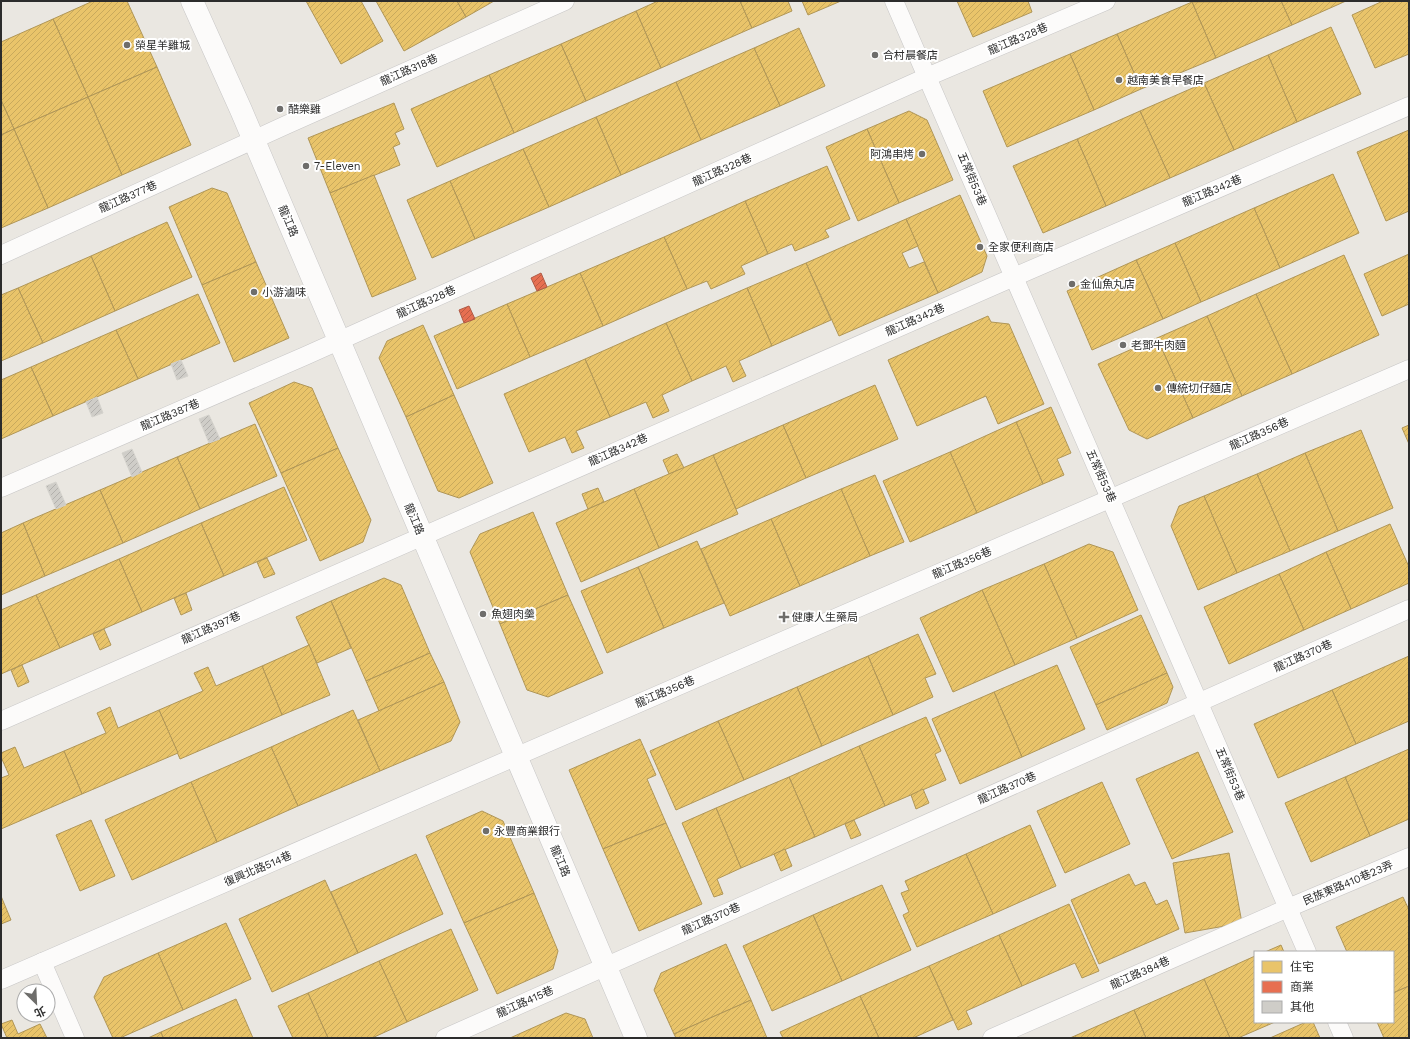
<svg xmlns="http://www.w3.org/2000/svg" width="1410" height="1039" font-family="'Work Sans','Noto Sans TC',sans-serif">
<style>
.homes{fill:url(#homes-hatch);stroke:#b09657}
.shops{fill:url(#shops-hatch);stroke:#af5b46}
.building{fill:url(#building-hatch);stroke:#d5d3cd}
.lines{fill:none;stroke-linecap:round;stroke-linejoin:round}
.service-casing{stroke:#c7c6c6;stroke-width:19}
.minor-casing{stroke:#c7c6c6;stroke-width:23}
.service{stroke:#fcfbfa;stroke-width:18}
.minor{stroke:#fcfbfa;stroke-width:22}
.poi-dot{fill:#6e6d6b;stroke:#fff;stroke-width:1.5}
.labels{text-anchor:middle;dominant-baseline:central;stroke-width:4;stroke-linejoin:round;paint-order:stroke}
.street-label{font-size:11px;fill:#2c2c2c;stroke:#fff}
.poi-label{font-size:11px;fill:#2c2c2c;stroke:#fff;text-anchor:start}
</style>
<defs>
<pattern id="homes-hatch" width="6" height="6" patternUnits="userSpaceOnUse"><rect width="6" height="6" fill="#e9c46a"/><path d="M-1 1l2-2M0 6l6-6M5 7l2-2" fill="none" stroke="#c8a95c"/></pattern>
<pattern id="shops-hatch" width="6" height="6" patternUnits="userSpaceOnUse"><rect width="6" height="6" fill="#e76f51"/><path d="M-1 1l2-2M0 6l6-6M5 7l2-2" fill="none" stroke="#bb5b43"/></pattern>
<pattern id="building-hatch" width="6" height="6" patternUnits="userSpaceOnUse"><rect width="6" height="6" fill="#cfcdc8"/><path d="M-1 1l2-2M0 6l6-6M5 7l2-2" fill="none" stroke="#b2b0ac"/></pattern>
</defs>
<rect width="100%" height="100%" fill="#eae7e1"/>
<g class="homes">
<polygon points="93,1 127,1 157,67 88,97 53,19"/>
<polygon points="306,1 361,1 383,41 341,64"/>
<polygon points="376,1 457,1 466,17 404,51"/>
<polygon points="457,1 494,1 466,17"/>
<polygon points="658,1 740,1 752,28 661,68 636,11"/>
<polygon points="740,1 788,1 792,11 752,28"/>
<polygon points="802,1 841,1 808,15"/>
<polygon points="957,1 1028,1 1032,12 973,37"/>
<polygon points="1281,1 1346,1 1292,25"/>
<polygon points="1281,1 1292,25 1216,58 1192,2"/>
<polygon points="1383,1 1409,1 1409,54 1375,68 1352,15"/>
<polygon points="1192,2 1216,58 1141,89 1117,34"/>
<polygon points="636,11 661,68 586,101 561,44"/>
<polygon points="53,19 88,97 14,129 1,100 1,42"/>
<polygon points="1331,27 1361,94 1297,122 1268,55"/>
<polygon points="799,28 825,86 780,106 754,48"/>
<polygon points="1117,34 1141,89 1094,110 1070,54"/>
<polygon points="561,44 586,101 514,133 489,75"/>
<polygon points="754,48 780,106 701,140 676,82"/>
<polygon points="1070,54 1094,110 1007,147 983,91"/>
<polygon points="1268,55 1297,122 1234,150 1204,83"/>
<polygon points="157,67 191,145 122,175 88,97"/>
<polygon points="489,75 514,133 437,167 411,109"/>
<polygon points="676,82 701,140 621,175 596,117"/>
<polygon points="1204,83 1234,150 1170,178 1140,111"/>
<polygon points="88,97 122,175 48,208 14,129"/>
<polygon points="1,100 14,129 1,135"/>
<polygon points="394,103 404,129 395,133 400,144 393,147 400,165 330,193 308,138"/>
<polygon points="909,111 927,120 953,180 899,203 867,129"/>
<polygon points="1140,111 1170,178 1106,206 1077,139"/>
<polygon points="596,117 621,175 549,207 523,149"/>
<polygon points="14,129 48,208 1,228 1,135"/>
<polygon points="867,129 899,203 858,221 826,147"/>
<polygon points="1409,130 1409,211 1386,221 1357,152"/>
<polygon points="1077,139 1106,206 1043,233 1013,166"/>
<polygon points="523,149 549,207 475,239 450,181"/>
<polygon points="827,166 850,219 825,230 829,237 795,251 792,244 768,254 745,201"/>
<polygon points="1333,174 1359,233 1280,268 1254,208"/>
<polygon points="374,175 416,279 372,297 330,193"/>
<polygon points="450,181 475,239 432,258 407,200"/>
<polygon points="212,188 227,193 256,262 202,285 169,207"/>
<polygon points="960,195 987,256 982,272 938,293 906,219"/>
<polygon points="745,201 768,254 741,266 745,274 711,289 707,281 687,289 664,237"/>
<polygon points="1254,208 1280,268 1201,302 1175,243"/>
<polygon points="906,219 918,246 902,253 909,268 924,262 938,293 839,336 806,263"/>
<polygon points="167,222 192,277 115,311 91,256"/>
<polygon points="664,237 687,289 603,326 580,273"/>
<polygon points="1175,243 1201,302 1163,319 1136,260"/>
<polygon points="1409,254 1409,304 1382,316 1364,274"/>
<polygon points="1344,255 1379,335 1292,374 1256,294"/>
<polygon points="91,256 115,311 43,343 18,288"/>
<polygon points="1136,260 1163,319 1092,350 1067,291"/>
<polygon points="256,262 289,338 234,362 202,285"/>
<polygon points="806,263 831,320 772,346 747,288"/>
<polygon points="580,273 603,326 530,357 507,304"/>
<polygon points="18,288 43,343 1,361 1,295"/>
<polygon points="747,288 772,346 739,361 746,376 733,382 726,366 692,381 666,323"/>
<polygon points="198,294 220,343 138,379 116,330"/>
<polygon points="1256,294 1292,374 1242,396 1207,316"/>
<polygon points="507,304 530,357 457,389 434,336"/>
<polygon points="988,316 991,322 1009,324 1044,404 998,424 986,396 917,426 888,360"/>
<polygon points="1207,316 1242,396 1193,418 1157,338"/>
<polygon points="666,323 692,381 662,395 669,411 653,418 646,402 610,417 585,359"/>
<polygon points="423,325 454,395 406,417 379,358 387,341"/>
<polygon points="116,330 138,379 53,416 31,367"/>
<polygon points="1157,338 1193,418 1147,439 1129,430 1098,364"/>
<polygon points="585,359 610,417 576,431 584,448 572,453 565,437 529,452 504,394"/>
<polygon points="31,367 53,416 1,439 1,380"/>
<polygon points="294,382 312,388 338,448 281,473 249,403"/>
<polygon points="875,385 898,439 806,478 783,425"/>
<polygon points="454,395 493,483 459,498 438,491 406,417"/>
<polygon points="1051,407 1071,453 1057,459 1064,475 1043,484 1016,422"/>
<polygon points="1016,422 1043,484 977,513 950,452"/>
<polygon points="255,424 277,476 200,509 177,457"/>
<polygon points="783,425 806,478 736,509 713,455"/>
<polygon points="1409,425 1409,444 1402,428"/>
<polygon points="1361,430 1393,508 1338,531 1305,453"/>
<polygon points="338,448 371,520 363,542 320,561 281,473"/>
<polygon points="950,452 977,513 910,542 883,481"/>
<polygon points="1305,453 1338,531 1290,551 1257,474"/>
<polygon points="677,454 684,468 669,474 663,460"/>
<polygon points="713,455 738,514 659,548 634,489"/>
<polygon points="177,457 200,509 123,543 100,490"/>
<polygon points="1257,474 1290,551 1237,573 1204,496"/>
<polygon points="875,475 904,542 870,556 841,489"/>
<polygon points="284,487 307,540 224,576 201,523"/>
<polygon points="598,488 604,502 588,509 582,494"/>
<polygon points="634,489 659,548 581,582 556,523"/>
<polygon points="841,489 870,556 800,586 771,519"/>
<polygon points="100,490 123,543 45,576 23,523"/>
<polygon points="1204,496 1237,573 1198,590 1171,526 1179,506"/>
<polygon points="533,512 568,595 500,624 470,552 480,534"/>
<polygon points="771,519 800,586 730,616 701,549"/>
<polygon points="23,523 45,576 1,595 1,533"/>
<polygon points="201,523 224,576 142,612 119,559"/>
<polygon points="1390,524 1409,567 1409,583 1351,609 1326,552"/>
<polygon points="697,541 724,603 664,628 638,567"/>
<polygon points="1089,544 1113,552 1138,610 1077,638 1044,564"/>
<polygon points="1326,552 1351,609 1304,630 1279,574"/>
<polygon points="267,558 275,574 264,578 257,562"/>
<polygon points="119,559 142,612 60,648 36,595"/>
<polygon points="1044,564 1077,638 1015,665 982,590"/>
<polygon points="638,567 664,628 607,653 581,591"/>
<polygon points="1279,574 1304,630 1229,664 1204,607"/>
<polygon points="384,578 401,585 430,653 366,681 331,601"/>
<polygon points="982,590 1015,665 953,692 920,618"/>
<polygon points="186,593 192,610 181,615 174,598"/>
<polygon points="36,595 60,648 1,674 1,610"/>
<polygon points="568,595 603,673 548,697 527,690 500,624"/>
<polygon points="331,601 351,648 317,663 296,617"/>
<polygon points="1141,615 1167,673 1096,705 1070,647"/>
<polygon points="104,629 111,645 100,650 93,634"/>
<polygon points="918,634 936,674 925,678 933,697 893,715 868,656"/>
<polygon points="309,645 330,695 282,715 262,666"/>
<polygon points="430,653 444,682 379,711 366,681"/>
<polygon points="868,656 893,715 822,746 797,687"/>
<polygon points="1409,656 1409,721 1356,744 1332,690"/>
<polygon points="22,665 29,682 18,687 11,670"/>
<polygon points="1057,665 1085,729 1022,757 994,692"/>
<polygon points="262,666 282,715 180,759 159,710 203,691 194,673 208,667 216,686"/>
<polygon points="1167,673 1173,687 1167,703 1107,730 1096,705"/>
<polygon points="444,682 460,722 451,741 380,771 358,720"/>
<polygon points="797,687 822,746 744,780 718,721"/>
<polygon points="1332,690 1356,744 1278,778 1254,724"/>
<polygon points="994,692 1022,757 960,784 932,719"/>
<polygon points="110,707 118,728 159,710 178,753 82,794 64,751 106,733 97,713"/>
<polygon points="353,710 380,771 298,806 271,747"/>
<polygon points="926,717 941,751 935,754 946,780 885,806 859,746"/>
<polygon points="718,721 744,780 676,810 650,751"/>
<polygon points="640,739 656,775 647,779 666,823 603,849 569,770"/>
<polygon points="859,746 885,806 815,837 789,777"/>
<polygon points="15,747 24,768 64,751 82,794 1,829 1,778 9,775 1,757 1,753"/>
<polygon points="271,747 298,806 217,842 191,782"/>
<polygon points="1409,749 1409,819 1370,836 1345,777"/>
<polygon points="1198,752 1233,832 1172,859 1136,779"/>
<polygon points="789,777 815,837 741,868 716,808"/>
<polygon points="1345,777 1370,836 1311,862 1285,803"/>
<polygon points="191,782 217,842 132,880 105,820"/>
<polygon points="1102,782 1130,844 1065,873 1037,811"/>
<polygon points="923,789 929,803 916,809 911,795"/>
<polygon points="716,808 741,868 717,879 723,894 714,897 682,823"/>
<polygon points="482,811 503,821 534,893 464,923 426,836"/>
<polygon points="91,820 115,876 80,891 56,835"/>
<polygon points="854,820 861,835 851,839 845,824"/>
<polygon points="666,823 702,904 639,931 603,849"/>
<polygon points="1030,825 1056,886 993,914 966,854"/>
<polygon points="785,849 792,866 781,871 774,854"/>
<polygon points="1229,853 1242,923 1185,933 1173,863"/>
<polygon points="416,854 443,914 358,953 331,892"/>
<polygon points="966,854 993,914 917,947 903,915 909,912 901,893 909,890 905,881"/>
<polygon points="1129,874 1135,886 1145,882 1156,905 1167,900 1179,929 1099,964 1071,900"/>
<polygon points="325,880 358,953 272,992 239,919"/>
<polygon points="882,885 911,950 842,981 813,915"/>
<polygon points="534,893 558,951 553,969 497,994 464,923"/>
<polygon points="1,896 11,920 1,924"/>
<polygon points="1403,897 1409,910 1409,986 1393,993 1393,952 1347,952 1336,927"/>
<polygon points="1069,904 1099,971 1082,978 1075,963 1022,986 999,935"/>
<polygon points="813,915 842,981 772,1011 743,946"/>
<polygon points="226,923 251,979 183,1010 158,953"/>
<polygon points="451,929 478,990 407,1022 379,961"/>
<polygon points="999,935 1022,986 966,1011 972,1024 958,1030 929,966"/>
<polygon points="726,944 751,1000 674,1034 654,990 661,973"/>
<polygon points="1281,945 1284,952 1265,952"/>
<polygon points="158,953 183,1010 120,1038 113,1038 94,997 104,977"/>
<polygon points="1255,956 1255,1022 1275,1022 1238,1038 1230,1038 1204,979"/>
<polygon points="379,961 407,1022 372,1038 328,1038 308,993"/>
<polygon points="929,966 953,1020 913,1038 879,1038 860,996"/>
<polygon points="1204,979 1230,1038 1146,1038 1134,1010"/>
<polygon points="1409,986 1409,1038 1384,1038 1377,1022 1393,1022 1393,993"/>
<polygon points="308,993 328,1038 293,1038 278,1006"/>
<polygon points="860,996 879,1038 783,1038 780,1032"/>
<polygon points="236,999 253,1038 163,1038 161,1032"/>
<polygon points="751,1000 767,1038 676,1038 674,1034"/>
<polygon points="1134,1010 1146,1038 1070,1038"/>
<polygon points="566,1013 585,1019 593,1038 510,1038"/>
<polygon points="12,1020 18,1034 40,1024 47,1038 7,1038 1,1024"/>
<polygon points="1306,1022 1313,1022 1320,1038 1270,1038"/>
<polygon points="161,1032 163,1038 148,1038"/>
</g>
<g class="shops">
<polygon points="541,273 547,287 537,291 531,278"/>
<polygon points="469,306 475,319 464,323 459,310"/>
</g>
<g class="building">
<polygon points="181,360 188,376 177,380 171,364"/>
<polygon points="97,397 103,413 92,417 86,402"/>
<polygon points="209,415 220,439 209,443 199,419"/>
<polygon points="132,449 142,472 132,477 122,453"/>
<polygon points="56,482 66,505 56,509 46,486"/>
</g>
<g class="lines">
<defs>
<g id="service">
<polyline points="894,1 1307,952"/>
<polyline points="1,255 286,125 565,1"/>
<polyline points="1,488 305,356 927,77 1106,1"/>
<polyline points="1,721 1014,277 1409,106"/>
<polyline points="42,962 75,1038"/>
<polyline points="1,980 1409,369"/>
<polyline points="1337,1022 1344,1038"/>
<polyline points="445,1038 1409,609"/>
<polyline points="992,1038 1288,908 1409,857"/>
</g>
<polyline id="minor" points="192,1 241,110 636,1038"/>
</defs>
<use href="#service" class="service-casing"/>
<use href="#minor" class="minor-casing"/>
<use href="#service" class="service"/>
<use href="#minor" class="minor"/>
</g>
<g class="poi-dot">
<circle cx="127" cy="45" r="4"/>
<circle cx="875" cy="55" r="4"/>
<circle cx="1119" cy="80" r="4"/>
<circle cx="280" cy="109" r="4"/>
<circle cx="922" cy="154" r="4"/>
<circle cx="306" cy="166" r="4"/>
<circle cx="980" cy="247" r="4"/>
<circle cx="1072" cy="284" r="4"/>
<circle cx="254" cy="292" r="4"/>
<circle cx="1123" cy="345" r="4"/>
<circle cx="1158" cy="388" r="4"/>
<circle cx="483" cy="614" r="4"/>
<path d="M782 611h4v4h4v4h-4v4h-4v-4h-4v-4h4z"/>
<circle cx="486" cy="831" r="4"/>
</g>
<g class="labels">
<g class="street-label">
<text transform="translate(1018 39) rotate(-23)">龍江路328巷</text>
<text transform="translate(409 70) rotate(-24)">龍江路318巷</text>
<text transform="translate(722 170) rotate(-24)">龍江路328巷</text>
<text transform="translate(972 179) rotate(67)">五常街53巷</text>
<text transform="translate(1212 191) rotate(-23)">龍江路342巷</text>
<text transform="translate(128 197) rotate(-24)">龍江路377巷</text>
<text transform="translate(288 221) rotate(67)">龍江路</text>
<text transform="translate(426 302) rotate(-24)">龍江路328巷</text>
<text transform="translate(915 320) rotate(-24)">龍江路342巷</text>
<text transform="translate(170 415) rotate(-23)">龍江路387巷</text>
<text transform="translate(1259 434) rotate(-24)">龍江路356巷</text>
<text transform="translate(618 450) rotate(-24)">龍江路342巷</text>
<text transform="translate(1101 476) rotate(66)">五常街53巷</text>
<text transform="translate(414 519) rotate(67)">龍江路</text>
<text transform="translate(962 563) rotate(-23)">龍江路356巷</text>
<text transform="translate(211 628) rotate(-24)">龍江路397巷</text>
<text transform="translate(1303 656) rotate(-24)">龍江路370巷</text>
<text transform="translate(665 692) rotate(-23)">龍江路356巷</text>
<text transform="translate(1230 774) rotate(67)">五常街53巷</text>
<text transform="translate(1007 788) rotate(-24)">龍江路370巷</text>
<text transform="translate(560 861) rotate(67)">龍江路</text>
<text transform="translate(258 869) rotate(-23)">復興北路514巷</text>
<text transform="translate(1348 883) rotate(-23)">民族東路410巷23弄</text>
<text transform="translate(711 919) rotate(-24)">龍江路370巷</text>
<text transform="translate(1140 973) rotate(-24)">龍江路384巷</text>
<text transform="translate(525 1002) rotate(-24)">龍江路415巷</text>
</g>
<g class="poi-label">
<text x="135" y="45">榮星羊雞城</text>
<text x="883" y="55">合村晨餐店</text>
<text x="1127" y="80">越南美食早餐店</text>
<text x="288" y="109">酷樂雞</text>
<text x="914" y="154" text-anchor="end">阿鴻串烤</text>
<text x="314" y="166">7-Eleven</text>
<text x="988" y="247">全家便利商店</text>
<text x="1080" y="284">金仙魚丸店</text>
<text x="262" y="292">小游滷味</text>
<text x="1131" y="345">老鄧牛肉麵</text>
<text x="1166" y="388">傳統切仔麵店</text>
<text x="491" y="614">魚翅肉羹</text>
<text x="792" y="617">健康人生藥局</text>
<text x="494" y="831">永豐商業銀行</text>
</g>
</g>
<rect width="1410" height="1039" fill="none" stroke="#2c2c2c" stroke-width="4"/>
<rect x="1254" y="951" width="140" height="72" fill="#ffffff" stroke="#ababab"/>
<rect x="1262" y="961" width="20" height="12" fill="#e9c46a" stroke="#ababab"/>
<text x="1290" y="971" font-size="12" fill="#2c2c2c">住宅</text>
<rect x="1262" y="981" width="20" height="12" fill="#e76f51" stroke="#ababab"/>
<text x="1290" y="991" font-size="12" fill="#2c2c2c">商業</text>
<rect x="1262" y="1001" width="20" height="12" fill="#cfcdc8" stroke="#ababab"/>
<text x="1290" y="1011" font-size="12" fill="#2c2c2c">其他</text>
<g transform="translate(36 1003) rotate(156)"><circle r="19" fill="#ffffff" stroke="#ababab"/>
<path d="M0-3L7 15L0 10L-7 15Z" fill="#6e6d6b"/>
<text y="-6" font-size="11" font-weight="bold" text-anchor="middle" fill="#2c2c2c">北</text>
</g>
</svg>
